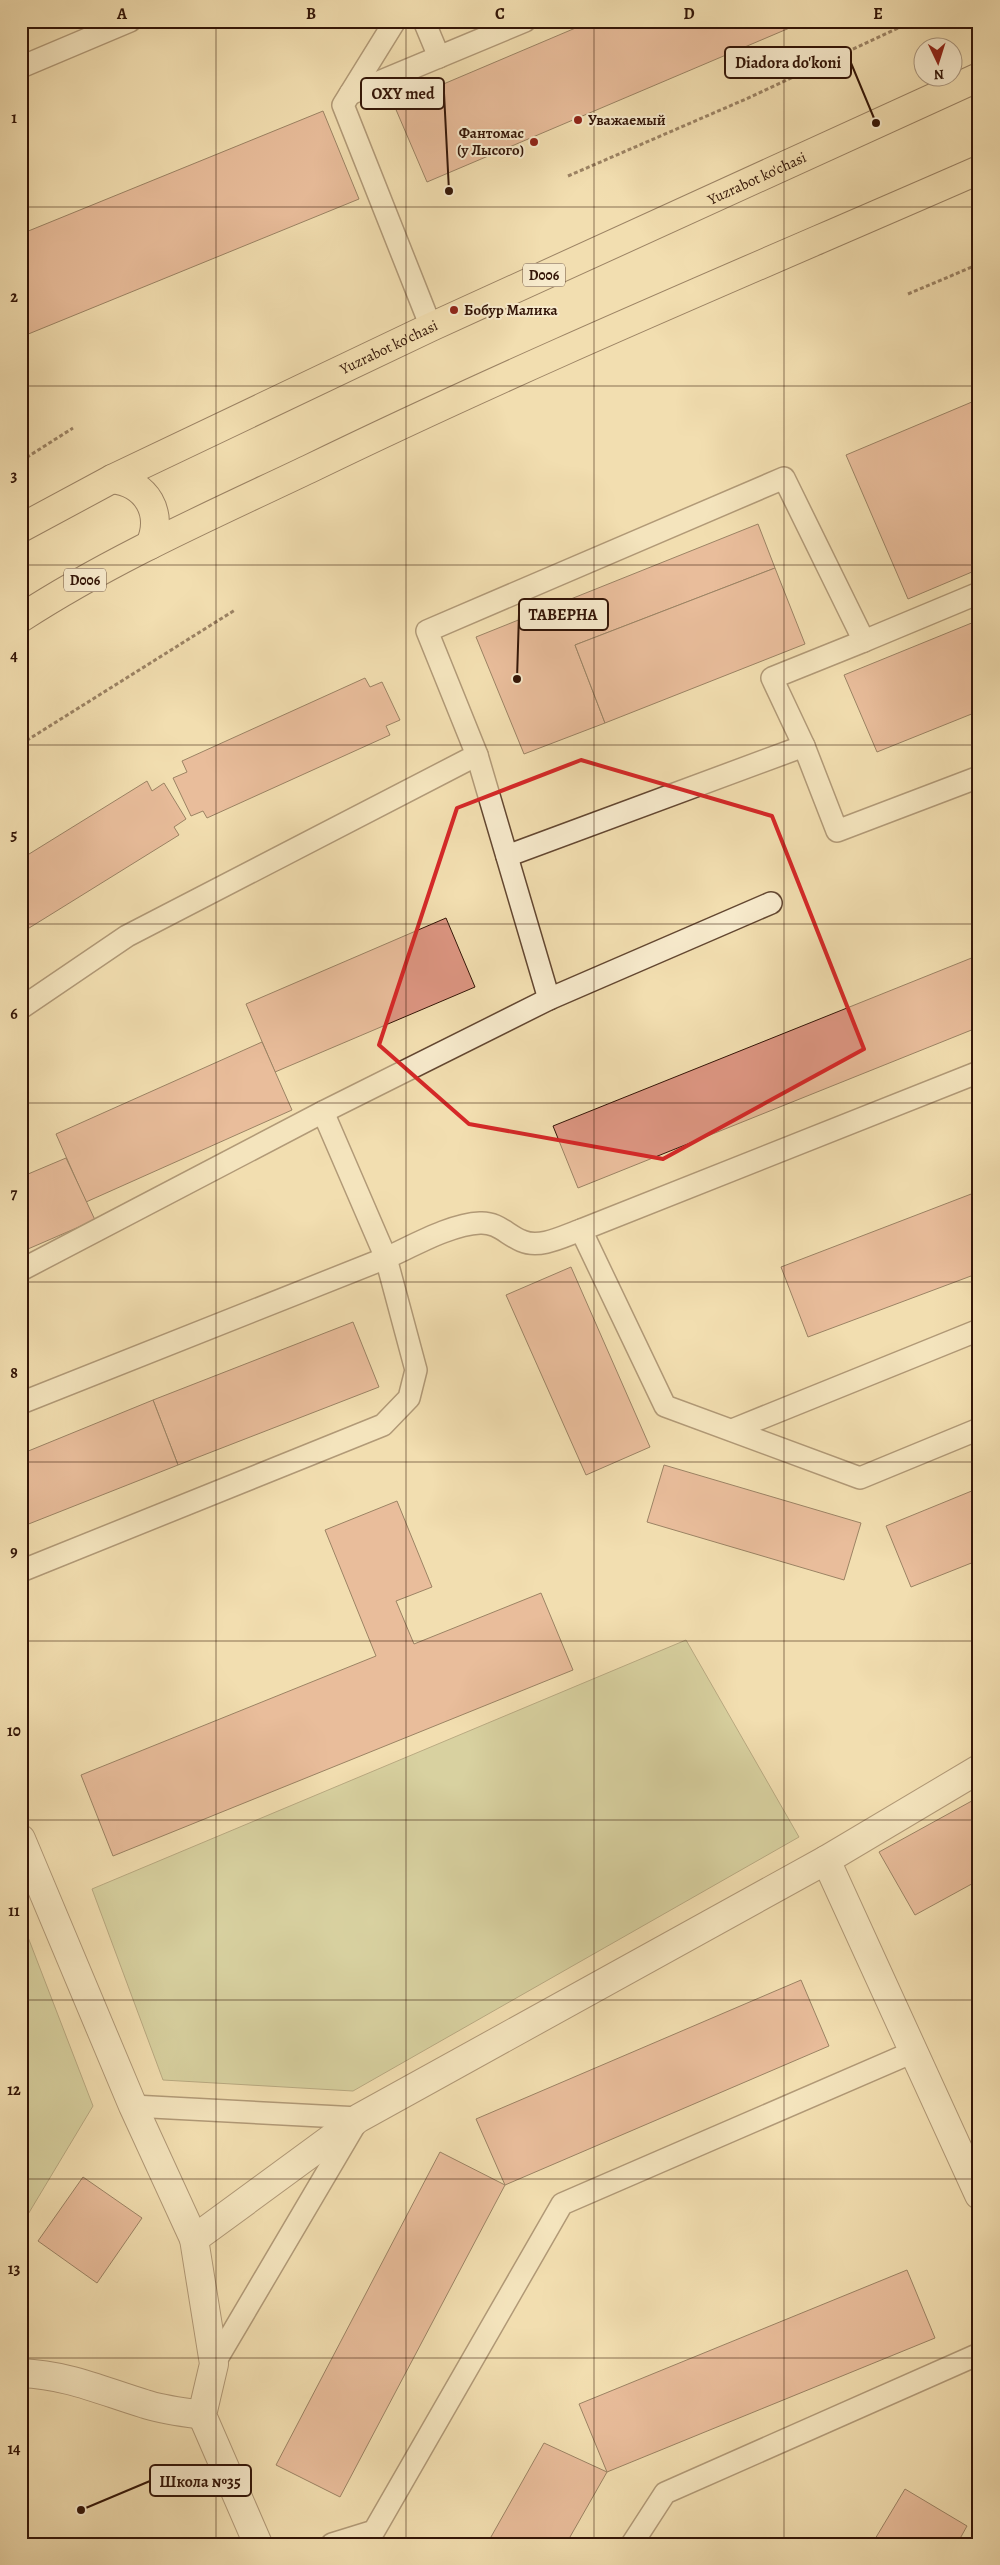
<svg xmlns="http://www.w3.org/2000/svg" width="1000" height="2565" font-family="Alegreya,serif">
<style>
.green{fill:#b8c28d;stroke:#766c4a}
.building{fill:#dd9682;stroke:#331507}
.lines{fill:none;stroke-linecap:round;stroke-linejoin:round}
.lane-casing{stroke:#634731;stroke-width:24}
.street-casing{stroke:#634731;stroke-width:30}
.primary-casing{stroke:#331507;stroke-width:30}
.path{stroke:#331507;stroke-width:3;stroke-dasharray:4 2.5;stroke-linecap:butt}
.lane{stroke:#f7eacc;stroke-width:21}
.street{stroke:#f7eacc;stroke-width:28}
.primary{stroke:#f2deb0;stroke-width:28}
.marked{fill:none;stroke:#d62828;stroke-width:4;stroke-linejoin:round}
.grid{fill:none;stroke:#331507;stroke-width:1;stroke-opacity:0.55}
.poi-dot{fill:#8f2418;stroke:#f7eacc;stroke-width:2}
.labels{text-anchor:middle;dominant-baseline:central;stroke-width:4;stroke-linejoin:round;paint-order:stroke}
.shield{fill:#f7eacc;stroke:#6e5542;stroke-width:1}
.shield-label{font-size:14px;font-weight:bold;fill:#331507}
.poi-label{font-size:15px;font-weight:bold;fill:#331507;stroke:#f7eacc;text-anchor:start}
.street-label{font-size:15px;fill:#331507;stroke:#f7eacc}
.leader{fill:none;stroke:#331507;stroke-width:2}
.callout-dot{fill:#331507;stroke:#f7eacc;stroke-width:2}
.callout{fill:#f7eacc;stroke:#331507;stroke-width:2}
.callout-label{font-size:16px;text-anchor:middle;font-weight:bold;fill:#331507}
.neatline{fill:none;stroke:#331507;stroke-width:2}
.grid-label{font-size:16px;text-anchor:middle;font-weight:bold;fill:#331507}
</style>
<rect width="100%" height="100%" fill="#f2deb0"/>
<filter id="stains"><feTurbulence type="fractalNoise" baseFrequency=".004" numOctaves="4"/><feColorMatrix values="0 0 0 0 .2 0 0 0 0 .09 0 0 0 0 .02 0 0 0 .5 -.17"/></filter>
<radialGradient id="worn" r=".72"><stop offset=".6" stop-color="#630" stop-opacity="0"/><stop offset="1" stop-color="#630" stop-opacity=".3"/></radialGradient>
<g class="green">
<polygon points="686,1640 799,1837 353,2091 163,2080 92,1889"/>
<polygon points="21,1919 93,2106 21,2226"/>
</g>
<g class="building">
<polygon points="592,21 806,21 427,182 394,105"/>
<polygon points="323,111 359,199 21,337 21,234"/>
<polygon points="979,399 979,569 908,599 846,455"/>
<polygon points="758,524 775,568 575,645 605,723 524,754 476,637"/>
<polygon points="775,568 805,644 605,723 575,645"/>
<polygon points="979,620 979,711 877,752 844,675"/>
<polygon points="365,678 370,687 382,682 400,720 386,726 390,735 207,818 203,811 191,816 173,778 187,772 182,761"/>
<polygon points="147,781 152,791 164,783 186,819 174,827 179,835 21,933 21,859"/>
<polygon points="446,918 475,987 275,1072 246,1004"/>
<polygon points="979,955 979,1027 578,1188 553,1126"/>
<polygon points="262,1042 292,1110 86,1202 56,1134"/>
<polygon points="66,1158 95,1220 21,1252 21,1177"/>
<polygon points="979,1191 979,1273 808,1337 781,1267"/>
<polygon points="571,1267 650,1447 586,1475 506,1295"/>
<polygon points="353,1322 379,1387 178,1465 153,1400"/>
<polygon points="153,1400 178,1465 21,1527 21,1454"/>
<polygon points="664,1465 861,1523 844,1580 647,1522"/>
<polygon points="979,1488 979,1560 911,1587 886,1526"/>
<polygon points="397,1501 432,1587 396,1601 414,1644 541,1593 573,1670 113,1856 81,1775 376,1656 325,1530"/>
<polygon points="979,1797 979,1880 915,1915 879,1852"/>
<polygon points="801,1980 829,2046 505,2185 476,2119"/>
<polygon points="440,2152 505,2185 340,2497 276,2465"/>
<polygon points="83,2177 142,2218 97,2283 38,2241"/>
<polygon points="907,2270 935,2338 607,2472 579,2404"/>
<polygon points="544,2443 607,2472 566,2544 487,2544"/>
<polygon points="905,2489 967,2526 957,2544 872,2544"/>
</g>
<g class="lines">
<defs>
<g id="lane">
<polyline points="395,21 343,105 431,327"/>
<polyline points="424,21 439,57"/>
<polyline points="21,67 130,21"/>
<polyline points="350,94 525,21"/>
<polyline points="804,746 772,678 864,641"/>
<polyline points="477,755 549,999"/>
<polyline points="507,856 804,746 837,831 979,777"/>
<polyline points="21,1008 127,936 477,755 427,631 784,478 864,641 979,593"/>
<path d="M323,1112L386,1258C413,1246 451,1224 480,1223C498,1222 507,1235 522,1241C540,1249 564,1236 581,1230L979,1072"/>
<polyline points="581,1230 665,1406 860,1478 979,1429"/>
<polyline points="21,1270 323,1112 549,999 771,903"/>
<polyline points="21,1403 386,1258 416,1370 409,1398 383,1425 21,1571"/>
<polyline points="732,1430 979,1330"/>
<polyline points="133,2106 359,2118 214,2364"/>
<polyline points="332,2544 374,2531 562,2204 913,2052"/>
<polyline points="632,2544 665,2493 979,2354"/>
</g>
<g id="street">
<polyline points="21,1839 133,2106 194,2239"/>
<polyline points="826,1860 979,2195"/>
<path d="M21,2373C68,2375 102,2391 145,2404C163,2410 183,2412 202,2415"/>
<polyline points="258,2544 202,2415 214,2364 194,2239 359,2118 826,1860 979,1769"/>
</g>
<g id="primary">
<path d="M112,479C147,483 164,513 150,545"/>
<path id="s1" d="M21,528L112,479L431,327L979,77"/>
<path d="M21,618C112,559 212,515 309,469C529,362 755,268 979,170"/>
</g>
</defs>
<use href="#lane" class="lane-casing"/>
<use href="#street" class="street-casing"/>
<use href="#primary" class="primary-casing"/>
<g class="path">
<polyline points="568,176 746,99 913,21"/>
<polyline points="908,294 979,264"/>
<polyline points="21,461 73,428"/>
<polyline points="21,744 235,610"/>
</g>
<use href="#lane" class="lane"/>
<use href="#street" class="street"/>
<use href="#primary" class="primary"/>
</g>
<path d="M0 0H1000V2565H0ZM581,760L772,816L864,1049L663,1159L469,1124L379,1045L457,808Z" fill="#f2deb0" fill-opacity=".55" fill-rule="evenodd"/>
<path class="marked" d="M581,760L772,816L864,1049L663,1159L469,1124L379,1045L457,808Z"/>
<path class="grid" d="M216,21V2544M406,21V2544M594,21V2544M784,21V2544M21,207H979M21,386H979M21,565H979M21,745H979M21,924H979M21,1103H979M21,1282H979M21,1462H979M21,1641H979M21,1820H979M21,2000H979M21,2179H979M21,2358H979"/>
<g class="poi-dot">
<circle cx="578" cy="120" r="5"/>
<circle cx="534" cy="142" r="5"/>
<circle cx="454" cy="310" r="5"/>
</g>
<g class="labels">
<g class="shield">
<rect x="523" y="263.5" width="42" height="23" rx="4"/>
<rect x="64" y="568.5" width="42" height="23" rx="4"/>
</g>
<g class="shield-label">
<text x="544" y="275">D006</text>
<text x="85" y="580">D006</text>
</g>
<g class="poi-label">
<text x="588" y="120">Уважаемый</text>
<text x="524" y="133" text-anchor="end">Фантомас<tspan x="524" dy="17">(у Лысого)</tspan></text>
<text x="464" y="310">Бобур Малика</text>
</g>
<g class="street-label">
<text stroke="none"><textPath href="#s1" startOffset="815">Yuzrabot ko'chasi</textPath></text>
<text stroke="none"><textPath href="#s1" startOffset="410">Yuzrabot ko'chasi</textPath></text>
</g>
</g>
<path class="leader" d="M876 123L851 63M449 191L444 93M517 679L519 614M81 2510L150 2481"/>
<g class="callout-dot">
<circle cx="876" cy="123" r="5"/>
<circle cx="449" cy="191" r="5"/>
<circle cx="517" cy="679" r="5"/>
<circle cx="81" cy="2510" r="5"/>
</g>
<g class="callout">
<rect x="725" y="47" width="126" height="31" rx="5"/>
<rect x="361" y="78" width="83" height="31" rx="5"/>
<rect x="519" y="599" width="89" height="31" rx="5"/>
<rect x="150" y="2465" width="101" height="31" rx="5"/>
</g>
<g class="callout-label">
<text x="788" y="68">Diadora do'koni</text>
<text x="403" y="99">OXY med</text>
<text x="563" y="620">ТАВЕРНА</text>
<text x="200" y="2487">Школа №35</text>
</g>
<rect width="1000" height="2565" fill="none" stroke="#f2deb0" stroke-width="55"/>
<g transform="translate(938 62) rotate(176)"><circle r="24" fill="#f7eacc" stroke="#a9957d"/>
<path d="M0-4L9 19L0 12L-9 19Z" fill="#8f2418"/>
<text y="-8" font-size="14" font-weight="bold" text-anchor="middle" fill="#331507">N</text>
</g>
<rect x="28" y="28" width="944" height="2510" class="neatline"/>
<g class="grid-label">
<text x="122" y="19">A</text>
<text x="311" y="19">B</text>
<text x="500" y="19">C</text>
<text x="689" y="19">D</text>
<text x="878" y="19">E</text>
<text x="14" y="123">1</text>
<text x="14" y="302">2</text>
<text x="14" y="481">3</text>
<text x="14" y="661">4</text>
<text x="14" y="840">5</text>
<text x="14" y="1019">6</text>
<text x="14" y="1199">7</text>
<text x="14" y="1378">8</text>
<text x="14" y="1557">9</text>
<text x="14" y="1736">10</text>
<text x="14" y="1916">11</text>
<text x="14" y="2095">12</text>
<text x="14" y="2274">13</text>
<text x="14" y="2454">14</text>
</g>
<rect width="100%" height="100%" filter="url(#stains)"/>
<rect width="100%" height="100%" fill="url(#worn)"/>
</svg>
